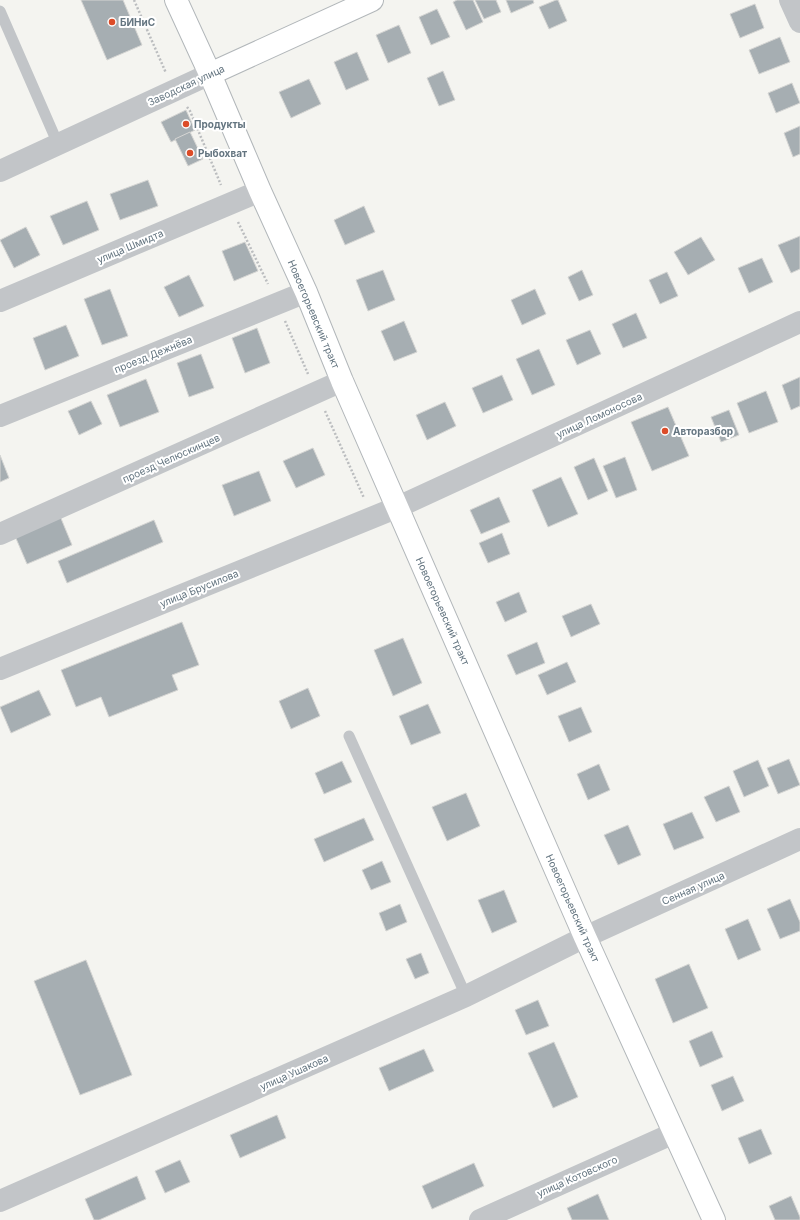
<svg xmlns="http://www.w3.org/2000/svg" width="800" height="1220" font-family="Inter,sans-serif">
<style>
.building{fill:#a6aeb2;stroke:#d5d5d3}
.lines{fill:none;stroke-linecap:round;stroke-linejoin:round}
.secondary-casing{stroke:#b2b7ba;stroke-width:24}
.path{stroke:#bbbdbf;stroke-width:2.5;stroke-dasharray:2 2;stroke-linecap:butt}
.service{stroke:#c2c5c8;stroke-width:11}
.minor{stroke:#c2c5c8;stroke-width:22}
.secondary{stroke:#fff;stroke-width:22}
.poi-dot{fill:#dc4c28;stroke:#fff;stroke-width:1.5}
.labels{text-anchor:middle;dominant-baseline:central;stroke-width:4;stroke-linejoin:round;paint-order:stroke}
.poi-label{font-size:10px;font-weight:bold;fill:#647580;stroke:#fff;text-anchor:start}
.street-label{font-size:10px;fill:#647580;stroke:#fff}
</style>
<rect width="100%" height="100%" fill="#f4f4f0"/>
<g class="building">
<polygon points="81,0 123,0 142,45 107,60"/>
<polygon points="457,0 473,0 483,22 466,30 453,2"/>
<polygon points="475,0 496,0 501,12 484,19"/>
<polygon points="506,0 533,0 534,3 511,13"/>
<polygon points="556,0 558,0 567,21 549,29 539,7"/>
<polygon points="755,4 764,28 740,38 730,14"/>
<polygon points="437,9 450,37 431,45 419,17"/>
<polygon points="399,25 411,53 388,63 376,35"/>
<polygon points="780,37 790,62 759,74 749,50"/>
<polygon points="357,52 369,80 346,90 334,62"/>
<polygon points="443,71 455,100 439,106 427,78"/>
<polygon points="309,79 321,104 291,118 279,92"/>
<polygon points="792,83 800,103 776,113 768,93"/>
<polygon points="186,110 195,130 171,142 161,122"/>
<polygon points="800,126 800,154 793,157 784,133"/>
<polygon points="190,132 203,159 188,166 175,139"/>
<polygon points="148,180 158,206 120,220 110,194"/>
<polygon points="87,201 99,230 63,245 50,216"/>
<polygon points="364,206 375,232 345,245 334,220"/>
<polygon points="26,227 40,255 14,268 0,240"/>
<polygon points="800,236 800,269 791,273 778,245"/>
<polygon points="701,237 715,260 688,275 674,252"/>
<polygon points="245,242 258,271 234,281 222,251"/>
<polygon points="762,258 773,282 749,293 738,268"/>
<polygon points="383,270 395,300 368,311 356,280"/>
<polygon points="582,270 593,295 579,301 568,277"/>
<polygon points="667,272 678,296 660,304 649,280"/>
<polygon points="189,275 204,306 179,317 164,287"/>
<polygon points="110,289 128,336 102,345 84,299"/>
<polygon points="535,289 546,314 522,325 511,300"/>
<polygon points="636,313 647,338 623,348 612,324"/>
<polygon points="404,321 417,352 394,361 381,331"/>
<polygon points="66,325 79,356 45,370 33,338"/>
<polygon points="257,328 270,363 245,373 232,338"/>
<polygon points="590,330 601,354 577,365 566,340"/>
<polygon points="539,349 555,385 532,395 516,359"/>
<polygon points="201,354 214,388 189,397 177,363"/>
<polygon points="502,375 513,400 483,413 472,388"/>
<polygon points="800,377 800,406 791,410 782,385"/>
<polygon points="146,379 159,412 120,427 107,395"/>
<polygon points="766,391 778,422 749,433 737,403"/>
<polygon points="91,401 102,424 79,435 68,411"/>
<polygon points="445,402 456,426 427,440 416,415"/>
<polygon points="668,407 689,456 652,471 631,422"/>
<polygon points="729,410 739,435 721,442 711,417"/>
<polygon points="313,448 325,475 296,488 283,461"/>
<polygon points="0,455 9,478 0,482"/>
<polygon points="625,457 637,490 616,498 603,466"/>
<polygon points="594,458 608,491 588,500 574,467"/>
<polygon points="259,471 271,501 234,516 222,485"/>
<polygon points="561,477 578,514 548,527 532,490"/>
<polygon points="499,497 510,522 481,534 470,510"/>
<polygon points="60,516 72,545 27,564 15,536"/>
<polygon points="154,520 163,542 67,583 58,561"/>
<polygon points="502,533 510,554 488,563 479,543"/>
<polygon points="519,592 527,612 505,622 496,602"/>
<polygon points="591,604 600,624 571,637 562,616"/>
<polygon points="182,622 199,665 172,675 178,690 109,717 101,697 76,707 61,670"/>
<polygon points="403,638 422,683 393,696 374,650"/>
<polygon points="537,642 545,663 516,675 507,655"/>
<polygon points="567,662 576,682 547,695 538,675"/>
<polygon points="308,688 320,716 291,729 279,701"/>
<polygon points="39,690 51,715 11,733 0,707"/>
<polygon points="428,704 441,733 411,745 399,716"/>
<polygon points="581,707 592,732 569,742 558,716"/>
<polygon points="789,759 800,785 778,794 767,768"/>
<polygon points="758,760 769,786 744,797 733,771"/>
<polygon points="342,761 352,782 324,794 315,773"/>
<polygon points="599,764 610,790 588,800 577,774"/>
<polygon points="729,786 740,812 716,822 704,797"/>
<polygon points="466,793 480,826 447,841 432,807"/>
<polygon points="692,812 704,838 674,850 663,824"/>
<polygon points="364,818 374,840 324,862 314,839"/>
<polygon points="628,825 641,855 618,865 604,835"/>
<polygon points="382,861 391,882 371,890 362,870"/>
<polygon points="504,890 517,922 492,933 478,900"/>
<polygon points="790,899 800,922 800,931 780,939 767,909"/>
<polygon points="400,904 407,922 386,931 379,913"/>
<polygon points="748,919 761,950 738,960 725,929"/>
<polygon points="421,953 429,973 415,979 406,959"/>
<polygon points="86,960 132,1075 80,1095 34,981"/>
<polygon points="689,964 708,1008 673,1023 655,979"/>
<polygon points="538,1000 549,1026 526,1035 515,1010"/>
<polygon points="712,1031 723,1057 700,1067 689,1041"/>
<polygon points="554,1042 578,1097 553,1108 528,1053"/>
<polygon points="424,1049 434,1071 389,1091 379,1068"/>
<polygon points="733,1076 744,1101 722,1111 711,1085"/>
<polygon points="277,1115 286,1138 240,1158 230,1135"/>
<polygon points="761,1129 772,1154 749,1164 738,1138"/>
<polygon points="180,1160 190,1182 165,1193 155,1171"/>
<polygon points="474,1163 484,1186 432,1209 422,1186"/>
<polygon points="137,1176 146,1199 99,1220 94,1220 85,1199"/>
<polygon points="598,1194 609,1220 572,1220 567,1208"/>
<polygon points="791,1196 800,1217 800,1220 775,1220 769,1206"/>
</g>
<g class="lines">
<defs>
<g id="secondary">
<polyline points="176,0 210,74 260,191 306,292 342,381 585,937 714,1220"/>
<polyline points="210,74 372,0"/>
</g>
</defs>
<use href="#secondary" class="secondary-casing"/>
<g class="path">
<polyline points="134,0 166,73"/>
<polyline points="187,107 190,111 221,185"/>
<polyline points="238,222 268,284"/>
<polyline points="285,321 308,374"/>
<polyline points="325,411 364,498"/>
</g>
<g class="service">
<polyline points="0,11 58,144"/>
<polyline points="349,736 466,996"/>
</g>
<g class="minor">
<polyline points="790,0 800,22"/>
<polyline points="0,171 210,74"/>
<polyline points="0,301 260,191"/>
<polyline points="0,416 306,292"/>
<polyline points="0,534 342,381"/>
<polyline points="0,669 398,507 800,322"/>
<polyline points="0,1201 466,996 585,937 800,839"/>
<polyline points="480,1220 674,1133"/>
</g>
<use href="#secondary" class="secondary"/>
</g>
<g class="poi-dot">
<circle cx="112" cy="22" r="4"/>
<circle cx="186" cy="124" r="4"/>
<circle cx="190" cy="153" r="4"/>
<circle cx="665" cy="431" r="4"/>
</g>
<g class="labels">
<g class="poi-label">
<text x="120" y="22">БИНиС</text>
<text x="194" y="124">Продукты</text>
<text x="198" y="153">Рыбохват</text>
<text x="673" y="431">Авторазбор</text>
</g>
<g class="street-label">
<text transform="translate(186 85) rotate(-25)">Заводская улица</text>
<text transform="translate(130 246) rotate(-23)">улица Шмидта</text>
<text transform="translate(314 314) rotate(67)">Новоегорьевский тракт</text>
<text transform="translate(153 354) rotate(-22)">проезд Дежнёва</text>
<text transform="translate(599 415) rotate(-25)">улица Ломоносова</text>
<text transform="translate(171 458) rotate(-24)">проезд Челюскинцев</text>
<text transform="translate(199 588) rotate(-22)">улица Брусилова</text>
<text transform="translate(443 611) rotate(66)">Новоегорьевский тракт</text>
<text transform="translate(693 888) rotate(-24)">Сенная улица</text>
<text transform="translate(573 908) rotate(66)">Новоегорьевский тракт</text>
<text transform="translate(294 1072) rotate(-24)">улица Ушакова</text>
<text transform="translate(577 1176) rotate(-24)">улица Котовского</text>
</g>
</g>
</svg>
